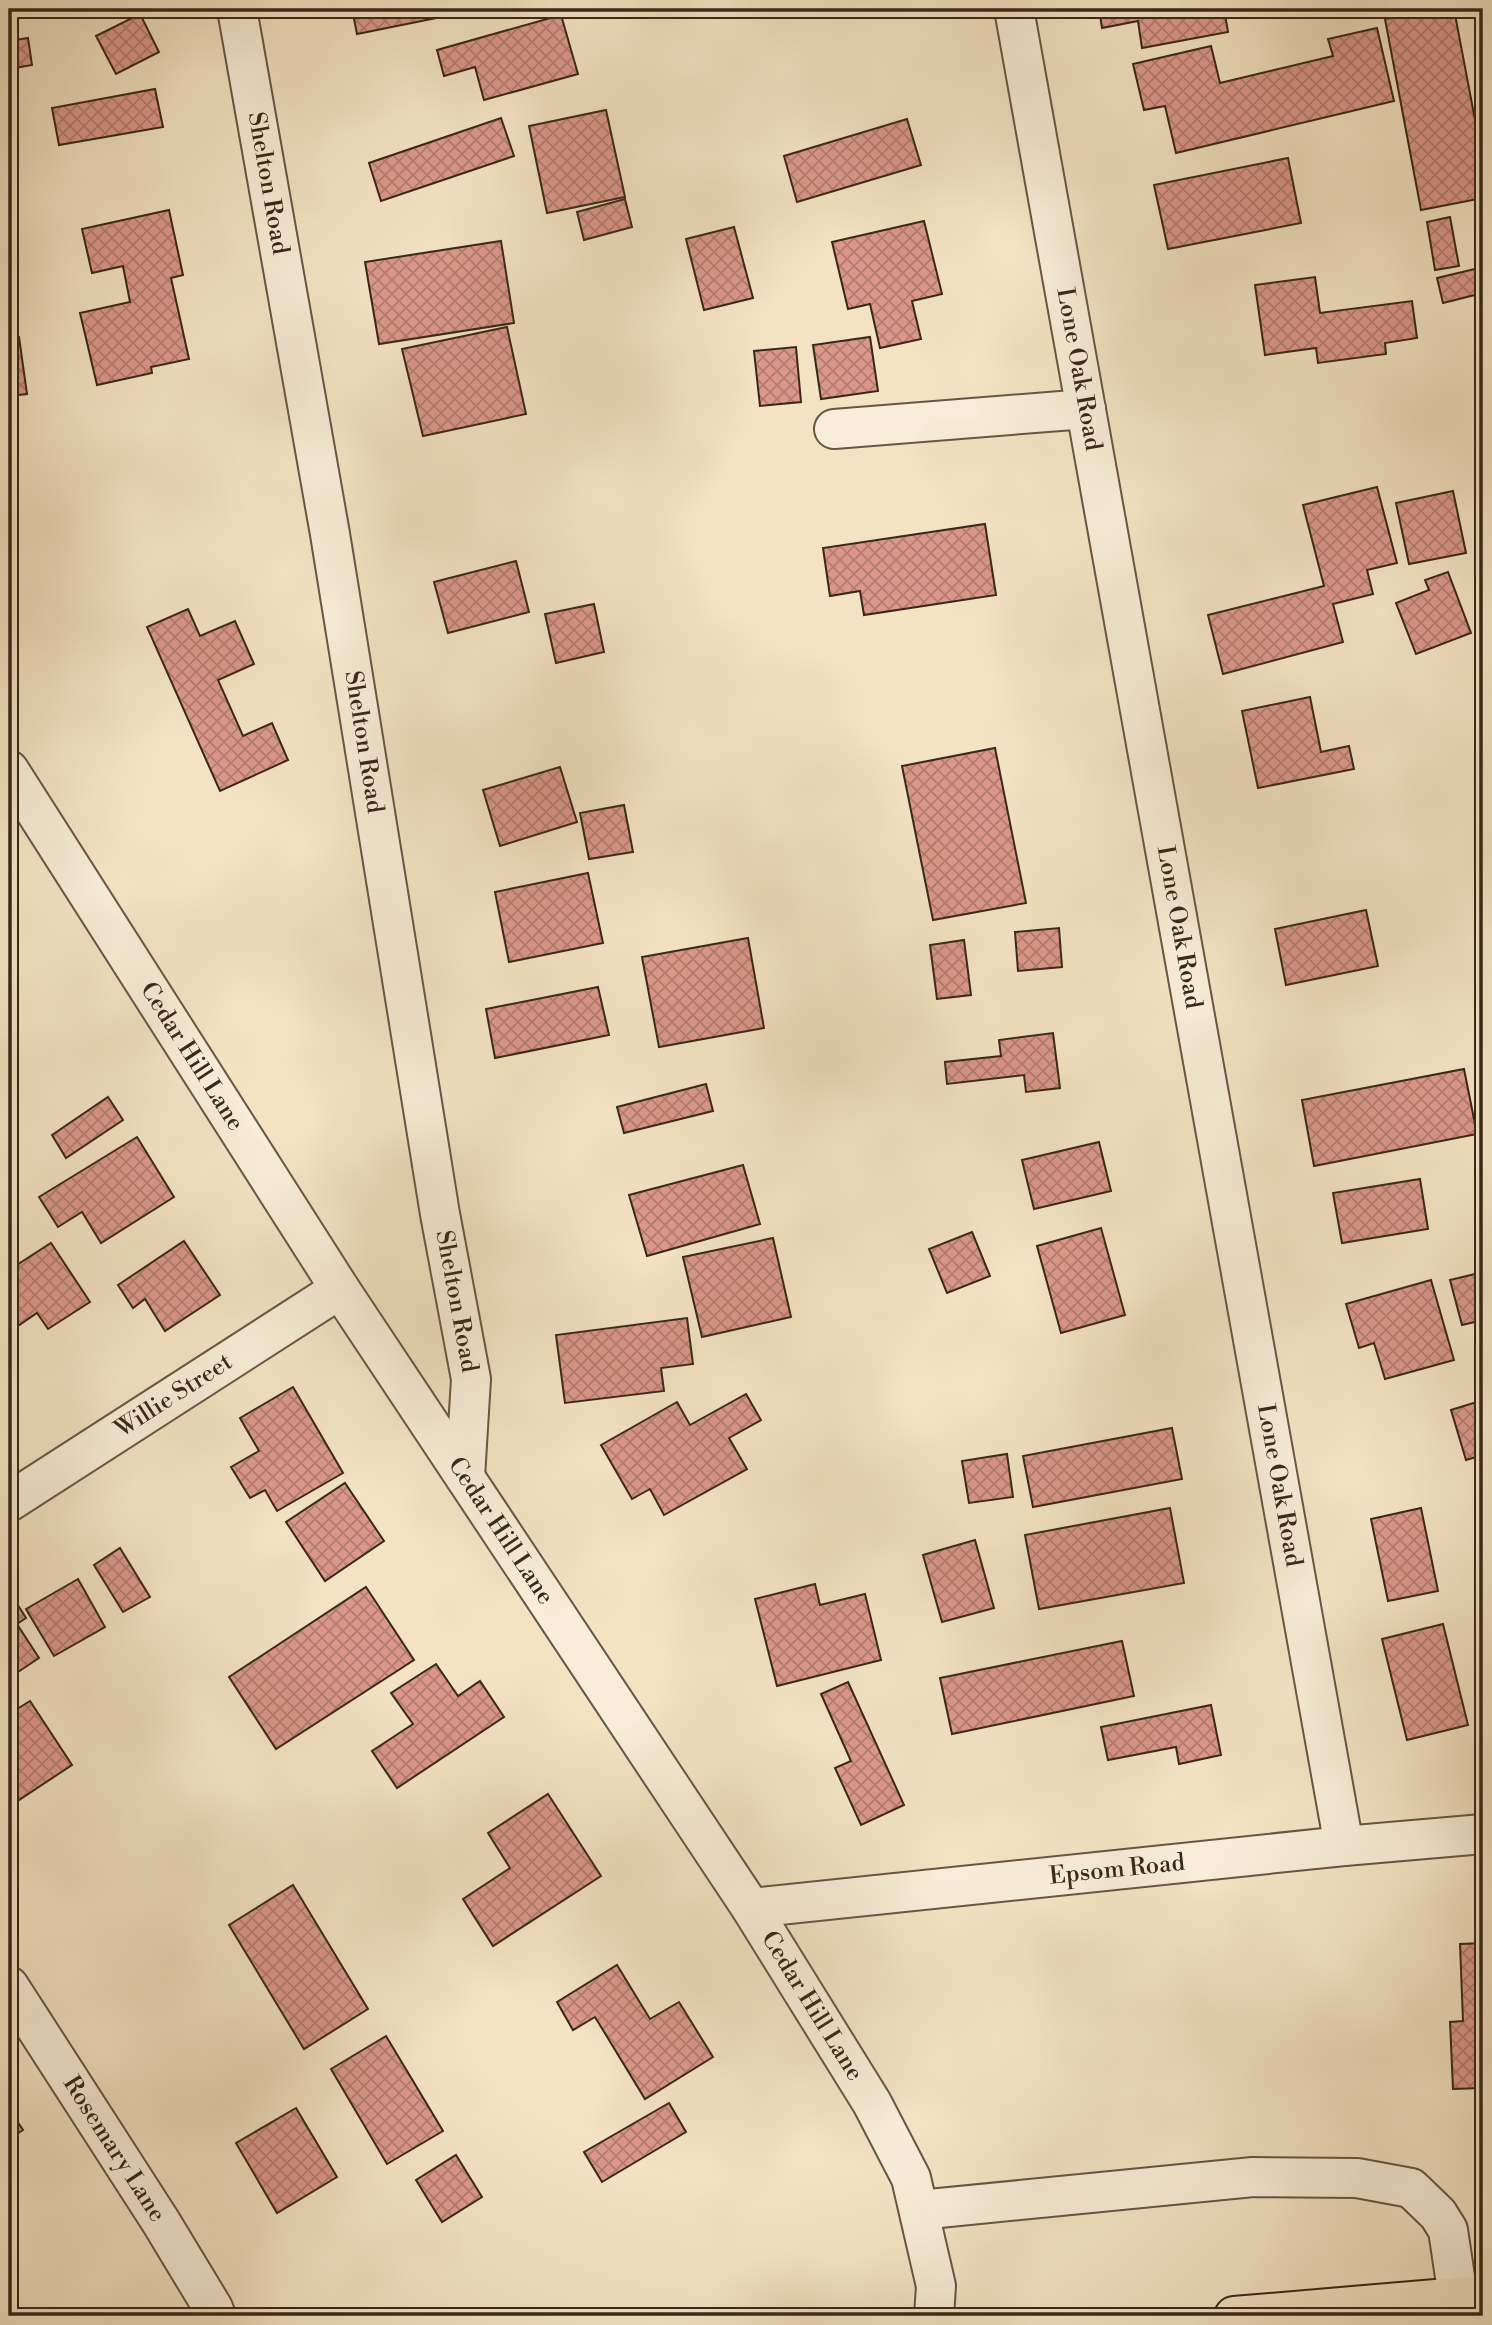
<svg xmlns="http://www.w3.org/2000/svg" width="1492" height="2325" font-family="'Libre Bodoni',serif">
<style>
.building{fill:url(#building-cross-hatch);stroke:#392719;stroke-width:2}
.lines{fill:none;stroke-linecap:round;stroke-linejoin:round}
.minor-casing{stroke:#685644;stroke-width:42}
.major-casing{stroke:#392719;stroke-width:42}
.minor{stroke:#f7edd8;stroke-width:38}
.major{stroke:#f3e3c3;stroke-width:38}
.labels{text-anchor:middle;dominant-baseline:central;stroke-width:7;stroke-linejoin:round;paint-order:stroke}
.street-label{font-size:24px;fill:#392719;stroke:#f7edd8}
</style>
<defs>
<pattern id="building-cross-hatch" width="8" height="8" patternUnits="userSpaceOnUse" patternTransform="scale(1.75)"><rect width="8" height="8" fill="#db988a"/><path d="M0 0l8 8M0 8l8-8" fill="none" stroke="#b37c70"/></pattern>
</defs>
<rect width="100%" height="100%" fill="#f3e3c3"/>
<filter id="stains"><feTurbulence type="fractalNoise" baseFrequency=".00286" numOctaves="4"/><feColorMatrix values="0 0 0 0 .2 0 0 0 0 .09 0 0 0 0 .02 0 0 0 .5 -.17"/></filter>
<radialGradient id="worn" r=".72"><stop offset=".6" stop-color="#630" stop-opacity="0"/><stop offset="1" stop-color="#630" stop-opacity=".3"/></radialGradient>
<g class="building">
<polygon points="352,9 481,9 357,34"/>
<polygon points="1099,9 1224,9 1228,32 1142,48 1138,21 1102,28"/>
<polygon points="1440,9 1454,9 1483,162 1483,198 1421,210 1385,19"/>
<polygon points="140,14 159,52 116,74 96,36"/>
<polygon points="561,15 578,74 484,100 475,67 444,76 437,50"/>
<polygon points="1377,28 1394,101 1176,153 1165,106 1144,110 1133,64 1211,46 1220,83 1333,56 1328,39"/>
<polygon points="28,38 32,65 9,69 9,41"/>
<polygon points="155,89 163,127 59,145 52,108"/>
<polygon points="606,110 625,197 547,213 529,126"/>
<polygon points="501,118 514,156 381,201 369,163"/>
<polygon points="907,119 921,165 797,202 784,156"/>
<polygon points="1288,158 1301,223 1168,249 1154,185"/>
<polygon points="625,199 632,227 584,240 577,212"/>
<polygon points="169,210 183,275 171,278 189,359 151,367 152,373 97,385 80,313 130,302 123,266 92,273 82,229"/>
<polygon points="1450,217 1459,266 1435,270 1427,222"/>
<polygon points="924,221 942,294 912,301 921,339 880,348 870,304 848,309 832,242"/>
<polygon points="734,227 753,298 704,310 686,239"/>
<polygon points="501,241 514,323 379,344 365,262"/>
<polygon points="1483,267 1483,293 1443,303 1437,278"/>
<polygon points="1315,277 1320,313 1412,301 1417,338 1385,343 1386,354 1318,363 1316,348 1265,355 1255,285"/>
<polygon points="507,327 526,414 423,436 402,349"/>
<polygon points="19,337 27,394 9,396 9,338"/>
<polygon points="870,337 878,391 821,399 813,345"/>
<polygon points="796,347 801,402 760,406 754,351"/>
<polygon points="1377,487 1397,563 1367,570 1373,594 1333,604 1343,642 1223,674 1208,615 1324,586 1303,505"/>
<polygon points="1453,491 1466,553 1409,564 1396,503"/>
<polygon points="985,524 996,595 864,615 860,591 830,596 823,548"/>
<polygon points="516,561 529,612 448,633 434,582"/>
<polygon points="1448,572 1471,633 1416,654 1396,603 1429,590 1425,580"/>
<polygon points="594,604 604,652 556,663 545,614"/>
<polygon points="188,609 200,636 235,621 254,664 218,680 243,736 272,723 288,760 220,791 147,627"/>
<polygon points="1310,697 1321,752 1349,746 1354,769 1258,788 1242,711"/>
<polygon points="995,748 1026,903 933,920 902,766"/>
<polygon points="560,767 577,822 500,846 483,790"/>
<polygon points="624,805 633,852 589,859 580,813"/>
<polygon points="588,873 603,943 509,962 495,892"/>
<polygon points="1366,910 1378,966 1286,985 1275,929"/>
<polygon points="1059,928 1062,967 1018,971 1015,932"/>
<polygon points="748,938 764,1028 659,1047 642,957"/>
<polygon points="964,940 971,995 937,999 930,945"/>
<polygon points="598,987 609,1035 495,1058 486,1009"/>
<polygon points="1053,1033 1060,1088 1026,1092 1024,1075 947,1084 945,1062 1001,1056 999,1040"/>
<polygon points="1464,1069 1477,1134 1314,1166 1302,1100"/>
<polygon points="706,1084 713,1111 624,1133 617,1107"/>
<polygon points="108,1097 123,1120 66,1158 52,1135"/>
<polygon points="137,1137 174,1197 101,1243 82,1212 58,1227 39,1197"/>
<polygon points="1099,1142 1111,1191 1034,1209 1022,1160"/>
<polygon points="743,1165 760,1224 647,1256 629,1195"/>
<polygon points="1420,1179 1428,1229 1342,1243 1333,1193"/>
<polygon points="1101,1228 1125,1315 1061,1333 1037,1246"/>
<polygon points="972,1232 990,1276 947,1293 929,1249"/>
<polygon points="773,1238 791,1317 702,1337 683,1257"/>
<polygon points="184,1241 220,1295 165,1331 145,1299 133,1308 118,1285"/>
<polygon points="51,1243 90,1302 48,1329 37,1313 9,1332 9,1270"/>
<polygon points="1483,1272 1483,1320 1462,1325 1450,1280"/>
<polygon points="1431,1280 1454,1360 1385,1379 1374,1343 1359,1348 1346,1304"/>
<polygon points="687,1318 693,1364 661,1368 664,1391 565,1403 556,1335"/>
<polygon points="293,1387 343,1473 277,1511 265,1490 250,1498 231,1467 259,1451 240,1418"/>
<polygon points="746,1394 761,1420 729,1438 747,1469 664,1515 650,1489 632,1499 601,1445 677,1402 690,1425"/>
<polygon points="1483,1400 1483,1455 1466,1460 1451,1410"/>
<polygon points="1172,1428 1182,1479 1033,1507 1023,1456"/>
<polygon points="1007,1454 1013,1497 969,1503 962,1461"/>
<polygon points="345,1483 384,1541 325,1581 286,1522"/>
<polygon points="1170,1508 1184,1583 1039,1609 1025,1535"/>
<polygon points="1421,1508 1438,1591 1388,1601 1371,1519"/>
<polygon points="975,1540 994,1608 942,1622 923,1555"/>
<polygon points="120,1548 150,1597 123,1612 94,1565"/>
<polygon points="78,1579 105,1627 54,1656 26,1609"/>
<polygon points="815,1584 820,1605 865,1594 881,1660 777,1686 755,1599"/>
<polygon points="366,1587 414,1660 276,1749 229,1677"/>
<polygon points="9,1591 26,1618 17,1624 39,1658 9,1678"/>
<polygon points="1443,1624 1468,1725 1407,1740 1382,1639"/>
<polygon points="1122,1641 1134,1696 952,1734 940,1678"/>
<polygon points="436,1664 458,1696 480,1681 504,1717 397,1788 372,1751 413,1724 391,1693"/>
<polygon points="848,1682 904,1805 861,1825 835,1768 851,1761 821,1694"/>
<polygon points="30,1701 72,1765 16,1802 9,1790 9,1714"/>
<polygon points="1211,1705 1221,1755 1179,1764 1176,1747 1108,1760 1101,1727"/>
<polygon points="548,1794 601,1876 493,1946 463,1899 510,1868 488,1833"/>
<polygon points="293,1885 368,2009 304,2049 229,1925"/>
<polygon points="1483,1943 1483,2088 1453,2089 1450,2022 1463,2021 1460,1944"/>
<polygon points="617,1965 650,2019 679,2002 713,2057 645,2099 595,2017 573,2030 557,2002"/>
<polygon points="386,2036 443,2131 387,2164 331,2069"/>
<polygon points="669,2103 686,2132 602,2182 584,2152"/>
<polygon points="296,2108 337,2177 277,2213 236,2143"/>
<polygon points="9,2109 23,2130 9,2139"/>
<polygon points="456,2155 482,2197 442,2222 416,2180"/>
</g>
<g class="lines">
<defs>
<g id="minor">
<path id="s1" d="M237,9L330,534L440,1214L471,1379L465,1477"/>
<path id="s2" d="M1014,9L1344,1846"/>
<polyline points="834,429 1086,409"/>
<path id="s3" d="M9,770L340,1289L751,1908L872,2103L911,2178L936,2286L934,2316"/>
<path id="s4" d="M9,1502L340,1289"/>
<path id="s5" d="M751,1908L1344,1846L1483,1834"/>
<path id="s6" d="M9,1986L161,2222L213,2308L216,2316"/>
<polyline points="919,2210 1253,2177 1357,2178 1411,2188 1438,2214 1448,2230 1458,2297"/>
</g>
<polyline id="major" points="1234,2316 1483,2295"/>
</defs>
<use href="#minor" class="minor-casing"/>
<use href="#major" class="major-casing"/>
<use href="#minor" class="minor"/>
<use href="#major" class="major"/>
</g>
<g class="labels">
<g class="street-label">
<text stroke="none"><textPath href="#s1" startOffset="177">Shelton Road</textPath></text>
<text stroke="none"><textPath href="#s2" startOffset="366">Lone Oak Road</textPath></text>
<text stroke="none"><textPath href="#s1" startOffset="744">Shelton Road</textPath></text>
<text stroke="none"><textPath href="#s2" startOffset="933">Lone Oak Road</textPath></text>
<text stroke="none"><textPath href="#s3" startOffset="340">Cedar Hill Lane</textPath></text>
<text stroke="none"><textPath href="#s1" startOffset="1311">Shelton Road</textPath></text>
<text stroke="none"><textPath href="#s4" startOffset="196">Willie Street</textPath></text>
<text stroke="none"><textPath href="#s2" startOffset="1500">Lone Oak Road</textPath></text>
<text stroke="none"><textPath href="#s3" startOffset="906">Cedar Hill Lane</textPath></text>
<text stroke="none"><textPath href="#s5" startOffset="368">Epsom Road</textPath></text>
<text stroke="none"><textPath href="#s3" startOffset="1474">Cedar Hill Lane</textPath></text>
<text stroke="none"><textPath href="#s6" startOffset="194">Rosemary Lane</textPath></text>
</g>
</g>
<rect width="1492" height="2325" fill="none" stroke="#f3e3c3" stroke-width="35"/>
<rect x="10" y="10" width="1471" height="2304" fill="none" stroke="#392719" stroke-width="3.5"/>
<rect x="18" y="18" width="1457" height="2290" fill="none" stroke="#392719" stroke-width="2"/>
<rect width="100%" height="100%" filter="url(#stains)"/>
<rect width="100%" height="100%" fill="url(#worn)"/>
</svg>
